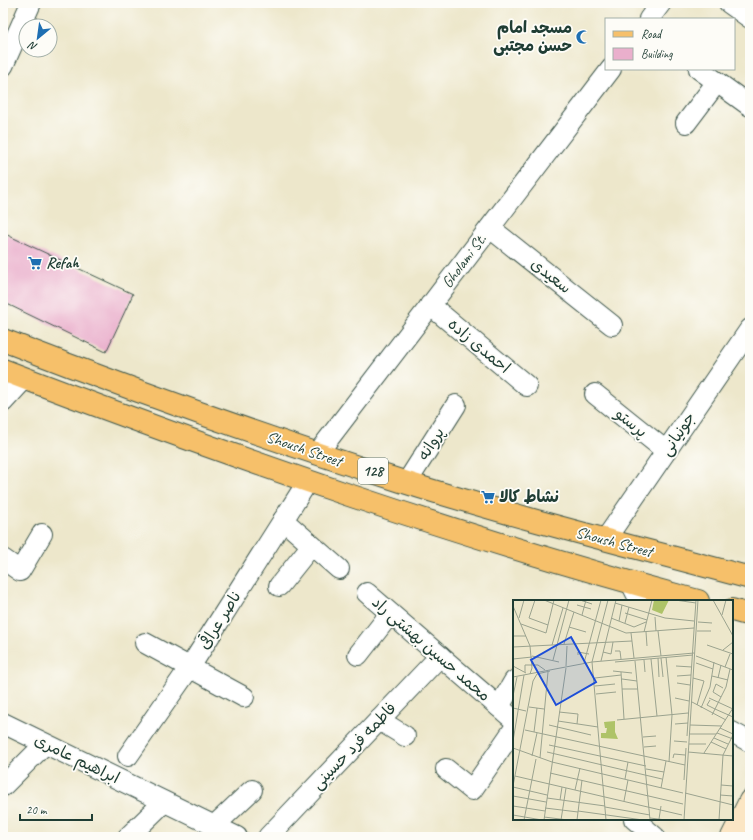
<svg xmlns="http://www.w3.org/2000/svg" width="753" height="840" font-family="Caveat,'Playpen Sans Arabic',sans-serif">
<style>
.building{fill:#eaafcc}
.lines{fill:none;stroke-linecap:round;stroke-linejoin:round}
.street-casing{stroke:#3e564b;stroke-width:22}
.secondary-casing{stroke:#3e564b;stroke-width:24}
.primary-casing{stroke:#3e564b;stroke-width:24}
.street{stroke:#fff;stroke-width:20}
.secondary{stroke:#fbe6c4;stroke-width:22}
.primary{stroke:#f6c06b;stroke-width:22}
.labels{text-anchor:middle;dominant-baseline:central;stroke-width:3.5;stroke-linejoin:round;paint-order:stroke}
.shield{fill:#fdfcf7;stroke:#62766e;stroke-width:1}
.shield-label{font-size:15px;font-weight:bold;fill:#1f3d34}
.poi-label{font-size:16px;font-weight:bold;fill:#1f3d34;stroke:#fdfcf7;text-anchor:start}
.street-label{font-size:16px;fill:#1f3d34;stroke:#fdfcf7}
.inset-road{fill:none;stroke:#9ba38f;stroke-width:1}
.view{fill:#1d4ed8;fill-opacity:0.15;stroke:#1d4ed8;stroke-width:2}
.inset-edge{fill:none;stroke:#1f3d34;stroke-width:2}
</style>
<rect width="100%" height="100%" fill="#fdfcf7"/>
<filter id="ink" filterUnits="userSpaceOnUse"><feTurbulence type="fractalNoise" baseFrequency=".025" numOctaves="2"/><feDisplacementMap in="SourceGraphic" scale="8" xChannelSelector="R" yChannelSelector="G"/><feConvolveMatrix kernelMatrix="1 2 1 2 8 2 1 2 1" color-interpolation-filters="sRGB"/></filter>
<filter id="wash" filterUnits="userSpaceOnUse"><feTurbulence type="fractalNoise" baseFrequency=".012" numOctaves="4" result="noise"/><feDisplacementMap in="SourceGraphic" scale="16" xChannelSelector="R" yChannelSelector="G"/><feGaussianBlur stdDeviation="0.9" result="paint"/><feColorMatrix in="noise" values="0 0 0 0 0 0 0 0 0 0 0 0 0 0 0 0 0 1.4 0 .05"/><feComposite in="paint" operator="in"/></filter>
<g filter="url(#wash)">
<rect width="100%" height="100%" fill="#ede7cb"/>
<g id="blocks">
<polygon class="building" points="3,233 133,294 106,352 3,302"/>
</g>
</g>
<g filter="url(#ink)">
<use href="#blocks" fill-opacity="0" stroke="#3e564b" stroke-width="1"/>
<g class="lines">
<defs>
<g id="street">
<polyline points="729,3 750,18"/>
<polyline points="649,19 661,3"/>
<polyline points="3,66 31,3"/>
<polyline points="699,69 750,106"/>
<polyline points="686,123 717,82"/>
<polyline points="490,228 612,325"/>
<polyline points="430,305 527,386"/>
<polyline points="595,394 666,451"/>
<polyline points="3,402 25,378"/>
<polyline points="317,454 611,69"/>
<polyline points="407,482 456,405"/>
<polyline points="283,520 339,569"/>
<polyline points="605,540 750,329"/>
<polyline points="3,559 20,571 42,534"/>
<polyline points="631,583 640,601"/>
<polyline points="279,586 311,546"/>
<polyline points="367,593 514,720"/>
<polyline points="145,643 244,697"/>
<polyline points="358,655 390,614"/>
<polyline points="499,707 514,681"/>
<polyline points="379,720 405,736"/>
<polyline points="3,723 237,837"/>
<polyline points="732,732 750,742"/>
<polyline points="128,756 190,667 308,481"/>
<polyline points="446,769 472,790 514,729"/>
<polyline points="3,786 45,744"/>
<polyline points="634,819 655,837"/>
<polyline points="214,826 252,790"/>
<polyline points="128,837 164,802"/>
<polyline points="268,837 440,656"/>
</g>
<polyline id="secondary" points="732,837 750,801"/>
<g id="primary">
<path d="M3,340C135,391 269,439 404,482C518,518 635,547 750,578"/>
<path d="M3,370C231,457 462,538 698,601"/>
<polyline points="732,610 750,615"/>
</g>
</defs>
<use href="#street" class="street-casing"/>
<use href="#secondary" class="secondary-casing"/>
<use href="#primary" class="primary-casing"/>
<use href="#street" class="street"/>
<use href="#secondary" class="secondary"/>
<use href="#primary" class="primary"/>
</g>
</g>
<defs>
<symbol id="mosque-bare" viewBox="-9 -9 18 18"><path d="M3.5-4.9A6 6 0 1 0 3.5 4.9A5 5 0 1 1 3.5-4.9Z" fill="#1f6fb2" stroke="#fdfcf7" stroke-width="2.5" paint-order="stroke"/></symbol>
<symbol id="supermarket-bare" viewBox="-9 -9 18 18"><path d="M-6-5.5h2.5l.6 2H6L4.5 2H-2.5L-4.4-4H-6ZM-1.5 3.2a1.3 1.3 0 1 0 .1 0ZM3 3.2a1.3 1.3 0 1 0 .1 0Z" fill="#1f6fb2" stroke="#fdfcf7" stroke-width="2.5" paint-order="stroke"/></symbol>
</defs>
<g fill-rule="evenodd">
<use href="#mosque-bare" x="573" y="27" width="20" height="20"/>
<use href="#supermarket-bare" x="25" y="253" width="20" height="20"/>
<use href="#supermarket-bare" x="478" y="487" width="20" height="20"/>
</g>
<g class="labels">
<rect class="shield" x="358" y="458" width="30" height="26" rx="3"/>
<g class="shield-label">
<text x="373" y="471">128</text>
</g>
<g class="poi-label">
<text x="572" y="28" text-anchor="end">مسجد امام<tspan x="572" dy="18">حسن مجتبی</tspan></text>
<text x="46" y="263">Refah</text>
<text x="499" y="497">نشاط کالا</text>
</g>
<g class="street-label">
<text transform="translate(464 261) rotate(-53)">Gholami St.</text>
<text transform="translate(551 276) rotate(38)">سعیدی</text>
<text transform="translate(479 346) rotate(40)">احمدی زاده</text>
<text transform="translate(631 423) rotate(39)">پرستو</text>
<text transform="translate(678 434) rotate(-56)">جونیانی</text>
<text transform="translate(431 444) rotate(-58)">پروانه</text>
<text transform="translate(304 449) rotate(19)">Shoush Street</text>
<text transform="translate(614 542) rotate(15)">Shoush Street</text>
<text transform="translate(220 620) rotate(-58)">ناصر عراقی</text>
<text transform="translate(431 649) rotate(41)">محمد حسین بهشتی راد</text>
<text transform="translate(354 746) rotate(-46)">فاطمه فرد حسینی</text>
<text transform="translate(77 759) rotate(26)">ابراهیم عامری</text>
</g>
</g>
<g transform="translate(513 600)">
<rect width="220" height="220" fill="#ede7cb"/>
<path d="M141,0H156L149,14L139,10ZM102,121V132L105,139L88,138V133H93L94,128H92L91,122Z" fill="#aec368"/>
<path class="inset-road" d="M22,0L16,18L35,25M31,0L113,33L181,28M67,0L79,4M162,0L183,3M200,0L220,36M102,3L152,18L181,21M64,5L78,9M0,6L17,46L19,68L17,74M112,13L134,20M69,15L73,0M209,15L213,0M142,17L143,31M6,18L11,0M98,18L121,27L133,22M106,21L109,5M185,22L199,23M112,23L116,7M8,24L33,33L41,0M56,27L73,32M145,31L148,56M184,31H198M131,32L139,0M133,32L134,46M118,33L121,58M0,36H13M51,44L61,12M39,45L50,8M194,45L220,54M0,47L119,41M210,50L220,42M102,51H107L108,59M90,52L98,54L100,42M65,55V52L76,54M19,56L46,62M183,56L220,70M153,57L159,115L156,162M145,58L146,77M148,58L150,77M0,59L19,57M138,59L144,116M40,60L56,0M131,60L132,72M88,61L103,0M122,61L137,220M102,62L180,55M71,63L88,0M183,63L200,69M0,66L13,73M53,66L54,46M163,66L179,67M212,67L217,54M100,71L119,73M12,72V65H25L32,70M108,72L111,119M24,74L37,71M164,76L178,75M199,76L215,80M0,77L79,62L181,53M82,78L108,75M180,78L191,81L184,105M205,78L208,65M109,79L124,81M164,83L177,85M82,86L102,84M109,89H125M83,94L103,92M0,96L4,77M208,97L200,92L203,84L210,88M162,98L176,101M196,98L220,109M197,100L194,105L202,109M179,102L213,120M16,107L31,109M0,108L13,111M188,108L197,87L201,62M202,109L220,117M46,112L65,114L64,124M199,115L213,87L217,69M104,120L175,113M45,121L85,127M162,124L175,123M36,125L78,135M177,125L209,126M207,128L220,134M12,130L172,165M21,132L24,108M204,133L220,139M177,134H203M174,136L183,0M130,137L143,136M201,138L215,144M0,141L11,75M161,141L174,142M198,142L213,149M176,144H193M36,145L133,166M131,147L143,146M0,148L39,162L170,193M34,152L149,179M175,152L220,156M191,153L220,108M19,156L24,133M27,158L35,72M160,158L161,154L172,155M133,169L151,172M37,173L170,204M2,176L169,215M112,179L115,162M171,180L173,148M208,185L220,186M0,186L20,81L24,74M0,187L34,195M148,188L153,161M62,190L67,168M172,193L220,205M207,195L220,196M0,196L33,202M34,198L92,206M47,200L49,187M111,201L115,180M0,206L32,211M92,207L137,215M32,208L65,212M65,211L130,220M0,215L29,220M31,217L55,220M137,218L153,220M146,219L148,206M11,220L23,159M31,220L53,68M48,220L53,188M64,220L69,180M93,220L79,62L95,0M171,220L185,0M206,220L210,155L220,135"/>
<path class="view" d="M58,37L83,82L43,105L18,60Z"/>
<rect width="220" height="220" class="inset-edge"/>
</g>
<rect width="753" height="840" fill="none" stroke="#fdfcf7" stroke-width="16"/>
<rect x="605" y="18" width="130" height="52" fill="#fdfcf7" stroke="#a4b0a9"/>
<rect x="613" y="31" width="20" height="6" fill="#f6c06b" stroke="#a4b0a9"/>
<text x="641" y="38" font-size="12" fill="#1f3d34">Road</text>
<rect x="613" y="48" width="20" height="12" fill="#eaafcc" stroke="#a4b0a9"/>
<text x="641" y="58" font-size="12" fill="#1f3d34">Building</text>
<g transform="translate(38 38) rotate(209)"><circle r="19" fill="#fdfcf7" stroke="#a4b0a9"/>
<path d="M0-3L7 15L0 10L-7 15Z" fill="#1f6fb2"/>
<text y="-6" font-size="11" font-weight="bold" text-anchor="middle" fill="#1f3d34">N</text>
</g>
<path d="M20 814v6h72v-6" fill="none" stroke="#1f3d34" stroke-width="2"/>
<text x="26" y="814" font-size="12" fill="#1f3d34" stroke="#fdfcf7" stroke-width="3" paint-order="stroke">20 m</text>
</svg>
